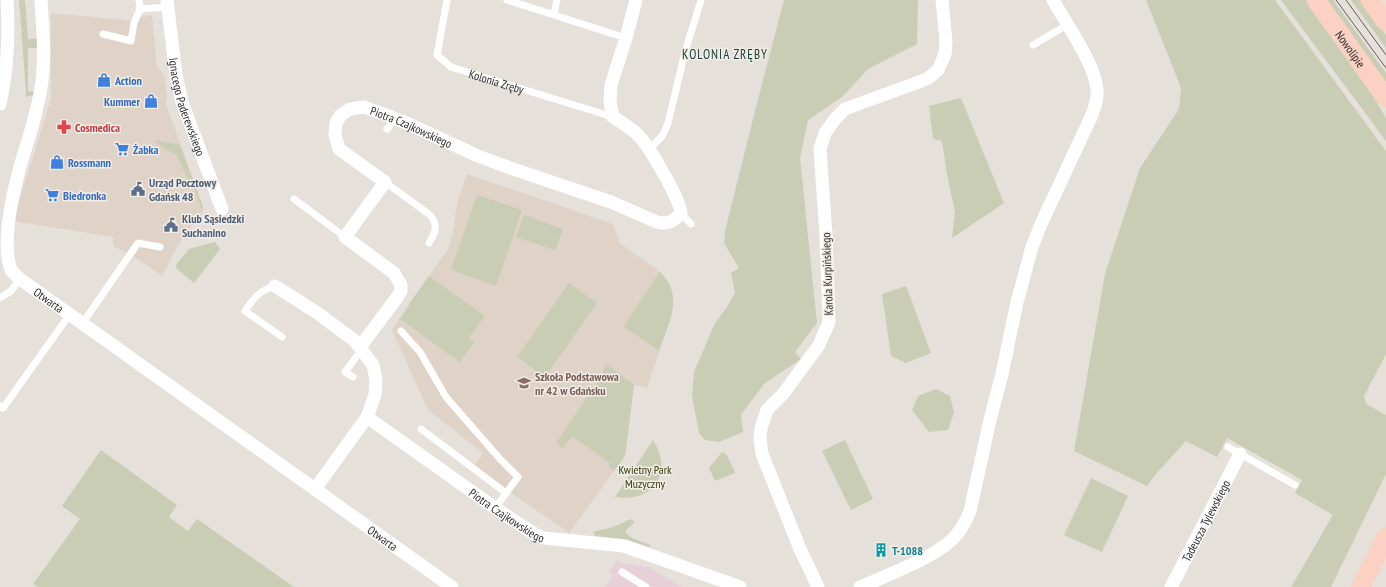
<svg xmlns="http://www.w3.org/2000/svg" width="1386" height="587" font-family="'PT Sans Narrow',sans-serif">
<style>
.built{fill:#dfd3c8}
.industrial{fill:#e8d0d9}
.green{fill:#c8cdb4}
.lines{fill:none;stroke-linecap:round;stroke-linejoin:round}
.lane{stroke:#fff;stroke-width:7}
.street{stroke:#fff;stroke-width:13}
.secondary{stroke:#fad1c3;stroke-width:19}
.tram{stroke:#625f5c;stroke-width:1}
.labels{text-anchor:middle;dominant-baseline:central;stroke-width:3;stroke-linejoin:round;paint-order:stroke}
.street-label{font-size:12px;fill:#2e2c2a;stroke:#f3ede8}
.shop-label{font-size:12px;font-weight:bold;fill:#366cbe;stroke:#f3ede8;text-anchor:start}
.health-label{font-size:12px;font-weight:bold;fill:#be3a42;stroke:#f3ede8;text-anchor:start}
.service-label{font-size:12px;font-weight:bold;fill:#4e5e75;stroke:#f3ede8;text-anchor:start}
.education-label{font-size:12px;font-weight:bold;fill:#785e54;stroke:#f3ede8;text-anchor:start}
.park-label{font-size:12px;fill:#333a07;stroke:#f3ede8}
.culture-label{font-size:12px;font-weight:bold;fill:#0d838f;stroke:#f3ede8;text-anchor:start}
.neighbourhood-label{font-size:13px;letter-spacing:1px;fill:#1a3c38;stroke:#f3ede8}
</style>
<rect width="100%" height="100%" fill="#e6e0db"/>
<g class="built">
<polygon points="51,13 127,20 152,15 157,67 165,76 167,97 166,104 204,210 177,247 162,276 135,257 113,246 113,237 13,221 51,99"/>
<polygon points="467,174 613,224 620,244 657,269 668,282 673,296 672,313 647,388 634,385 625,456 569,533 474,467 483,453 428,410 392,330 400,317 448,249 453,234 457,204"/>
</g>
<polygon class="industrial" points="617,561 621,563 649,567 682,587 605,587 613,575 609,572"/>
<g class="green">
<polygon points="19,0 25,0 28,39 38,38 38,48 28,48 28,91 35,92 34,95 25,97 26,92"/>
<polygon points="784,0 918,0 917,44 868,69 842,97 808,120 800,158 817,323 795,352 801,359 764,384 741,415 743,432 719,442 705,440 699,433 692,396 694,372 714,325 727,307 735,293 731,273 739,268 724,243 725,231 756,107"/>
<polygon points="1146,0 1275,0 1386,151 1386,354 1364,396 1366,404 1386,415 1386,474 1331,587 1291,587 1333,515 1295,493 1302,480 1227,438 1217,457 1186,441 1155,475 1147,486 1074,451 1105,274 1140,168 1179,109 1181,88"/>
<polygon points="1281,0 1306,0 1364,80 1386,118 1386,141"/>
<polygon points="1325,0 1333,0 1386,73 1386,83"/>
<polygon points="1351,0 1361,0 1386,35 1386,48"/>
<polygon points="961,98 1004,203 952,238 955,211 948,180 942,141 933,139 929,106"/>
<path d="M155,140L180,145L203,207L201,208L193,185L190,184L176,154C167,152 163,146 155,142Z"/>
<polygon points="477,195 522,210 496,286 451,270"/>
<polygon points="524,215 563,229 555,250 516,237"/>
<polygon points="215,242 220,249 194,283 177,269 176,265 189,249"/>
<path d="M660,272C663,275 666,278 668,282C681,303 666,330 659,351L627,329L624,326Z"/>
<polygon points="429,276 485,316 469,338 474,342 460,362 400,319 410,305 409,304"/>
<polygon points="569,283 597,303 545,377 517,357"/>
<polygon points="906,286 931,353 906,363 891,356 882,294"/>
<polygon points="606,364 634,385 625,456 614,471 608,466 610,463 572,436 563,448 556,443 601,377"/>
<polygon points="936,389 950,396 954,412 948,430 929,432 912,410 918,396"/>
<path d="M653,440C674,473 653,503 615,497Z"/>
<polygon points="845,440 873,499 851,510 822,451"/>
<polygon points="101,450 177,505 169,517 188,531 197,519 294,587 38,587 33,584 80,519 62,506"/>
<polygon points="722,452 727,455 735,473 715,481 709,468"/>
<polygon points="1091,478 1128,496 1102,552 1064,535"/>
<polygon points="631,519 635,522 626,530 626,533 632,538 650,545 649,547 625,539 595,536 593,532 613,527"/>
</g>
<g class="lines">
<g class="lane">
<path id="s1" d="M447,0L437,55L451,67L613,117"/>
<polyline points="507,0 626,38"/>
<polyline points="140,9 168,7"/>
<polyline points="554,14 557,0"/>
<polyline points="103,34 131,41 134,23 140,9 139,0"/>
<polyline points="1033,45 1067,25"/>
<polyline points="387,129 395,119"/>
<polyline points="649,150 663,135 668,123 685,52 701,0"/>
<path d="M385,182L430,215C439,225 435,233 429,243"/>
<polyline points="294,199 345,237"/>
<polyline points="681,213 691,224"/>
<path d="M275,286C257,292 255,297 245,311L282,337"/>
<polyline points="0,298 11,291 20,279"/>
<polyline points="82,324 138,243 160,247"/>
<polyline points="401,331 420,352 446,397 500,459 518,477 495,508"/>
<polyline points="353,377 345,372 362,349"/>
<polyline points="0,406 3,408 70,314"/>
<polyline points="421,429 506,493"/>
<polyline points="1228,447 1295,485"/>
<polyline points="622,572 646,587"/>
</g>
<g class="street">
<path id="s2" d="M41,0C43,31 46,64 40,94C36,113 31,132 25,150C15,182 0,241 11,270C14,274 17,276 20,279L452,587"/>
<path id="s3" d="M167,0L176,75L182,102L222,209"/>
<path d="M0,104C8,70 9,35 7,0"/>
<polyline points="275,286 319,314 355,341 373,365 376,380 375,395 367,417 315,489"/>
<path id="s4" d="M360,347L398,296L401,291V285L394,273L345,237L385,182L339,149L335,135L336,123L340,116L350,109L364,107L378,112L402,121L478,156L510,168L611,202L657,222C668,225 674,221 681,213C680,199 649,146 638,135C631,128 622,123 613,117L610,101L611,85L626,38L636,0"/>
<path id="s5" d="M367,417L495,508L536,535L544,538L624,546L740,587"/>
<polyline points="818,587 800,549 762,454 760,439 761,428 767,410 783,394 819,345 829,322 826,235 820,149 825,133 835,119 845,109 927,79 938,70 945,54 946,42 942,0"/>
<path d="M860,587C887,575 941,556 958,533C964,526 967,518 970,511L990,420L1002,374L1017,302L1032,247L1041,224L1091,117C1094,109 1098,100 1097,91C1097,67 1065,22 1053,0"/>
<path id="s6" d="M1171,587L1240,454"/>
</g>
<g class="secondary">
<path id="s7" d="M1316,0L1386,98"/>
<polyline points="1370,0 1386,22"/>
<polyline points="1361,587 1386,537"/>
</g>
<g class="tram">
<polyline points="1336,0 1386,68"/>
<polyline points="1346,0 1386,55"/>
</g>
</g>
<defs>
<symbol id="shop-bare" viewBox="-9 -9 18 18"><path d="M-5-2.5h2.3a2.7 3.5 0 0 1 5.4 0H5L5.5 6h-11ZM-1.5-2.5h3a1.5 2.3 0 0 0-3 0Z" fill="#3f7fe0" stroke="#f3ede8" stroke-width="2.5" paint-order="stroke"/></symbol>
<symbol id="pharmacy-bare" viewBox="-9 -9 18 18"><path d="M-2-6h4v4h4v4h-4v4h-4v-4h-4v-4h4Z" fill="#e0444e" stroke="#f3ede8" stroke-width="2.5" paint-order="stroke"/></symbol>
<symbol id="supermarket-bare" viewBox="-9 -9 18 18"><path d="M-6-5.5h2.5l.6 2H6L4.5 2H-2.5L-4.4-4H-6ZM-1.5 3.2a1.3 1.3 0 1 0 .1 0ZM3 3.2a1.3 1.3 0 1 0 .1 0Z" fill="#3f7fe0" stroke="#f3ede8" stroke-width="2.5" paint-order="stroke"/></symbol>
<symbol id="civic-bare" viewBox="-9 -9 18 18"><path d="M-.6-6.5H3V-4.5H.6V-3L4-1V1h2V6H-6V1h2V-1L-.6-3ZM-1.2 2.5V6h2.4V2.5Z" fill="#5c6f8a" stroke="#f3ede8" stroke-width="2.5" paint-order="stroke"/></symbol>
<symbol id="school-bare" viewBox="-9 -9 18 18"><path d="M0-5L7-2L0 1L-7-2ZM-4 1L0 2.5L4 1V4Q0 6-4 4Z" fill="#8d6e63" stroke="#f3ede8" stroke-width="2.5" paint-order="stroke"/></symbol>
<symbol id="building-bare" viewBox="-9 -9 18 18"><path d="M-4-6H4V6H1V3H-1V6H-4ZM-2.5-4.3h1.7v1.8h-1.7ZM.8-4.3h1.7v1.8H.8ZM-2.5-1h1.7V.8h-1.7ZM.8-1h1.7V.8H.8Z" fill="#0f9aa8" stroke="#f3ede8" stroke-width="2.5" paint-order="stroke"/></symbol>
</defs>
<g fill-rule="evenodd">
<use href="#shop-bare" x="94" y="70" width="20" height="20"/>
<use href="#shop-bare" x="141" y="91" width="20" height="20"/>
<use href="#pharmacy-bare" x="54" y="117" width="20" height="20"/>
<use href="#supermarket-bare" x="112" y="139" width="20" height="20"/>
<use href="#shop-bare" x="47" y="152" width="20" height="20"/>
<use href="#civic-bare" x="128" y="179" width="20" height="20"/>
<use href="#supermarket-bare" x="42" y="185" width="20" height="20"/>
<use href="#civic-bare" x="161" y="215" width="20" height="20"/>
<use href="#school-bare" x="514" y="373" width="20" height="20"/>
<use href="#building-bare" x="871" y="540" width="20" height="20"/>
</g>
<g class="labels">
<g class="street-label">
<text stroke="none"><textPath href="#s7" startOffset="60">Nowolipie</textPath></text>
<text stroke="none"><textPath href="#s1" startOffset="122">Kolonia Zręby</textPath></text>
<text stroke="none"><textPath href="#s3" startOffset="109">Ignacego Paderewskiego</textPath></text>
<text stroke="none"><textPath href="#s4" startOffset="387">Piotra Czajkowskiego</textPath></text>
<text transform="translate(827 274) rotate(-92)">Karola Kurpińskiego</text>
<text stroke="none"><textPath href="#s2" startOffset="323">Otwarta</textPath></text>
<text stroke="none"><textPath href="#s5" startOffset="171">Piotra Czajkowskiego</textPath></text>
<text stroke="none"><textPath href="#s6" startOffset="75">Tadeusza Tylewskiego</textPath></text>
<text stroke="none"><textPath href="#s2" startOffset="733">Otwarta</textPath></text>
</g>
<g class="shop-label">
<text x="115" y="80">Action</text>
<text x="140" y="101" text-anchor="end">Kummer</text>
<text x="133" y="149">Żabka</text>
<text x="68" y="162">Rossmann</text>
<text x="63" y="195">Biedronka</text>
</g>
<g class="health-label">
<text x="75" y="127">Cosmedica</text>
</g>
<g class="service-label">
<text x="149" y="182">Urząd Pocztowy<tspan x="149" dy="14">Gdańsk 48</tspan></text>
<text x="182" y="218">Klub Sąsiedzki<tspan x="182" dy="14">Suchanino</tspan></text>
</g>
<g class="education-label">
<text x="535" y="376">Szkoła Podstawowa<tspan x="535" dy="14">nr 42 w Gdańsku</tspan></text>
</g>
<g class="park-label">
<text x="645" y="469">Kwietny Park<tspan x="645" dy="14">Muzyczny</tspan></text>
</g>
<g class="culture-label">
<text x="892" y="550">T-1088</text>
</g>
<g class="neighbourhood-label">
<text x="725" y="54">KOLONIA ZRĘBY</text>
</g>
</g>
</svg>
